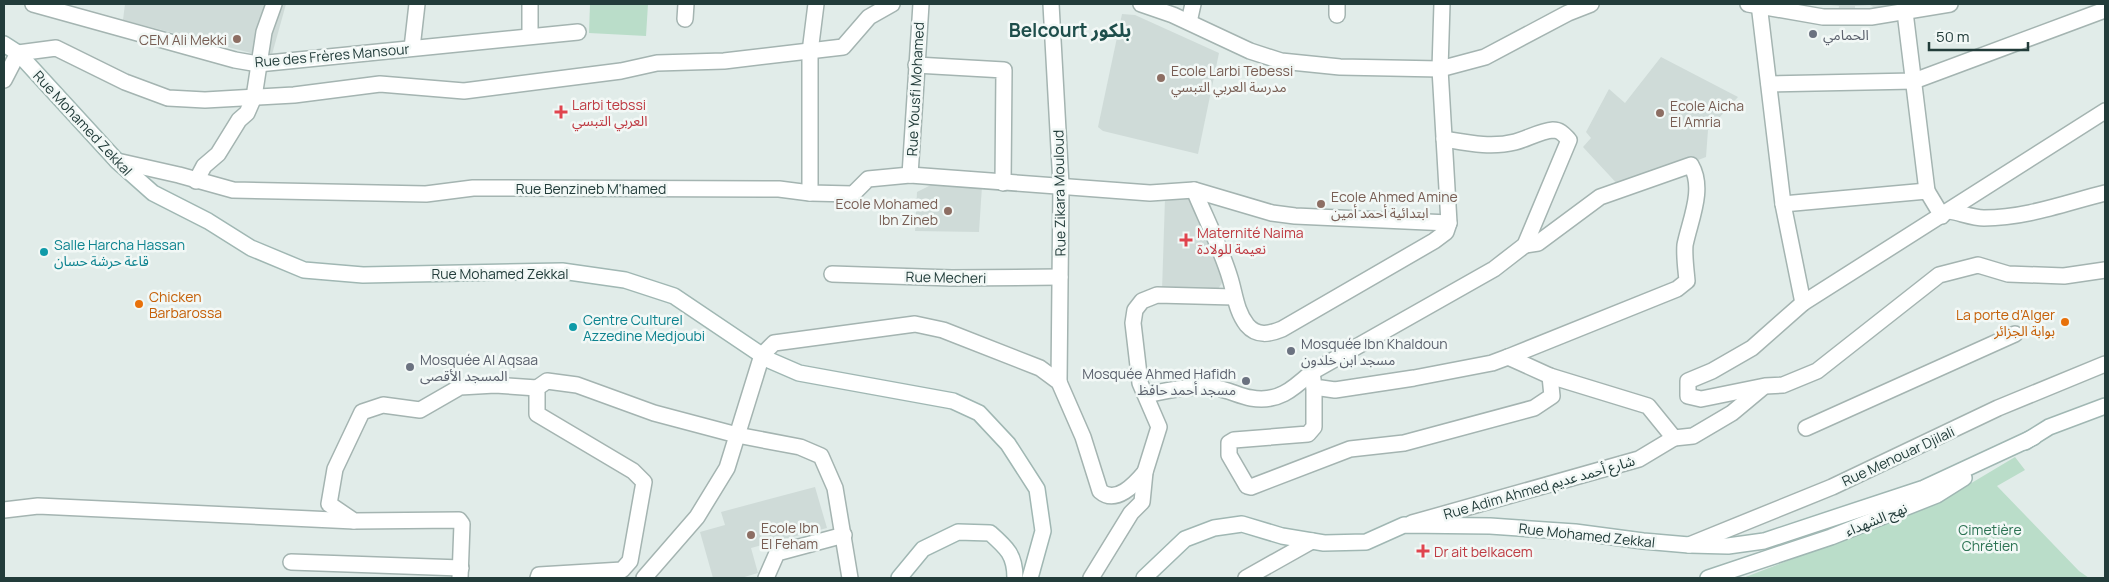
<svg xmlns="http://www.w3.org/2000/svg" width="2109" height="582" font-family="Manrope,'Noto Sans Arabic',sans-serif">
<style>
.built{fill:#cfdbd8}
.green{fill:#baddc9}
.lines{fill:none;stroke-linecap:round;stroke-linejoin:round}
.street-casing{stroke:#a4b4b1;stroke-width:18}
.secondary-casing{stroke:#a0b7b3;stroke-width:18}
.street{stroke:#fff;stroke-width:15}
.secondary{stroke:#fff;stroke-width:15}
.worship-dot{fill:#6b7280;stroke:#f2f8f6;stroke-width:2}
.education-dot{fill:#8d6e63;stroke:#f2f8f6;stroke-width:2}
.health-dot{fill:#e0444e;stroke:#f2f8f6;stroke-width:2}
.culture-dot{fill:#0f9aa8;stroke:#f2f8f6;stroke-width:2}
.food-dot{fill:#e8710a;stroke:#f2f8f6;stroke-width:2}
.labels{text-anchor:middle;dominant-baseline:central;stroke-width:5;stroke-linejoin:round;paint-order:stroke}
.worship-label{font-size:14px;fill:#5b616d;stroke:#f2f8f6;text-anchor:start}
.education-label{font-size:14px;fill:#785e54;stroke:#f2f8f6;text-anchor:start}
.street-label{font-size:14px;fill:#223c3a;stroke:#f2f8f6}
.health-label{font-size:14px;fill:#be3a42;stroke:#f2f8f6;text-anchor:start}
.culture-label{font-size:14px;fill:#0d838f;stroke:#f2f8f6;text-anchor:start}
.food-label{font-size:14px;fill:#c56008;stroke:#f2f8f6;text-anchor:start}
.park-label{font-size:14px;fill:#2c7354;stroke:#f2f8f6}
.district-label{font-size:19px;font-weight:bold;fill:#1e4e4b;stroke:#f2f8f6}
</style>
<rect width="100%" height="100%" fill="#e1ece9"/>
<g class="built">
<polygon points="125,4 286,4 271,58 123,20"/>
<polygon points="1821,4 1894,4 1894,11 1874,12 1875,8 1870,5 1855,6 1855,12 1838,13 1839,6"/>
<polygon points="1122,14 1135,15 1219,53 1198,154 1103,131 1098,127"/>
<polygon points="1661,57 1738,97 1708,130 1706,157 1622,189 1583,147 1591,138 1586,132 1609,89 1625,103"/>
<polygon points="931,185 982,186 979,232 915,231 917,192"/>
<polygon points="1165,198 1187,198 1192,203 1226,277 1216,292 1162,291"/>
<polygon points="815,487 827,528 751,548 758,573 741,578 713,578 700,532 725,525 721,512"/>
</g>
<g class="green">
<polygon points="590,4 648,4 646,36 589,33"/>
<polygon points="2015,457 2025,470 1997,486 2079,571 2089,578 1743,578 1938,503"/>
</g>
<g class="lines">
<defs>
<g id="street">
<polyline points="33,4 235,60 258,64 578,32"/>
<polyline points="530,4 530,35"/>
<polyline points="1051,4 1061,185 1059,382"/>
<polyline points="1141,4 1173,15 1250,51 1281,61 1340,67 1440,69 1485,57 1568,13 1591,4"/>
<polyline points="1748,4 1823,17 1871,17 1950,4"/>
<polyline points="1759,4 1783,204 1803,303"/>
<polyline points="1905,12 1927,191 1942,216"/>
<polyline points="1337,15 1337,4"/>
<polyline points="685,19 686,4"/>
<polyline points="1189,22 1193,4"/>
<polyline points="412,48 417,4"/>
<polyline points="916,65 1004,70 1003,183"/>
<polyline points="4,80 18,53 56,48 125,82 168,98 205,100 294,95 380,84 464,91 621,71 657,63 724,61 843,47 869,17 892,4"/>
<polyline points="1769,84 1914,81 2102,11"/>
<polyline points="2105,111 1803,303 1752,348 1712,371 1688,381 1688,396 1701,399 1765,386 1783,385 1817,371 1939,275 1978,265 2008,274 2064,276 2105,270"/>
<polyline points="117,161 179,175 233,190 426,194 473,188 779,189 810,193 853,194 868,179 910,175 1150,193 1194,190 1272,213 1295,216 1449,223"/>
<polyline points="910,175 921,4"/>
<polyline points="196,181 204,166 218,154 239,120 247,113 254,97 264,32 274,4"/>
<path d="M1194,190C1206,219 1221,248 1230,278C1235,294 1236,311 1247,325C1257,337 1270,334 1282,329L1434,241L1446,232L1449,223L1440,69L1442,4"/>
<polyline points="810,193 810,52 816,4"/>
<polyline points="1783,204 1927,191"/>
<path d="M1950,211C1961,213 1973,218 1984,218C2026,218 2065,203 2105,193"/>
<polyline points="832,274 952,278 1060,277"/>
<path d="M1508,357L1677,289L1687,281C1686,269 1684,256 1685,245C1690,220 1705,189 1691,165L1600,197L1538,243L1525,245"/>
<polyline points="1312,372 1314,387 1335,390 1414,378 1492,363 1508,357 1550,376 1648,406 1674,438 1639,459 1412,523"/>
<polyline points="1314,387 1314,427 1308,434 1234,440 1229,443 1229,455 1247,486 1251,487 1350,449 1404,443 1534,408 1552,396 1550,376"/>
<path d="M1146,395C1169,390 1191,385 1215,388C1227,389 1239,396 1251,398C1278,403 1293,389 1312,372L1494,269L1525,245L1569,140C1564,135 1561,130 1553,130C1540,131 1527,139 1515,142C1491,148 1468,143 1444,139"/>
<polyline points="1806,428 2015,334"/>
<polyline points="1674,438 1693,436 1732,413 1762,388"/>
<polyline points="4,510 38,506 354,521"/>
<polyline points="1689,545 1832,487 1998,408 2105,364"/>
<polyline points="291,562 461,568"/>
<polyline points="460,578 462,524 459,520 354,521 329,504 335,469 362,412 383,405 420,410 460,387 495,385 537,388"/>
<polyline points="538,578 539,575 622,570 630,561 644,482 633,471 537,414 537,388 547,381 577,385 654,413 737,435 800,447 821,456 835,488 850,578"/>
<path d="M644,578L697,517L727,468L762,355L774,343L915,324L943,330L1040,368L1059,382L1083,437L1100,491C1116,505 1135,484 1145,472"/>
<polyline points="766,578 777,553 844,535"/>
<polyline points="1091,578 1131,513 1142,502 1145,472 1159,427 1140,383 1133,323 1135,310 1142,301 1157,295 1234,297"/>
<polyline points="1246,578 1312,541"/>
</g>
<g id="secondary">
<polyline points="4,44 18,53 117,161 153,193 208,221 251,248 304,270 363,275 562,271 625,280 674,296 769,360 799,373 953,401 979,413 1008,444 1037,489 1043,531 1030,578"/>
<polyline points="2025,442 2049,427 2105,406"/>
<path d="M899,578L923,549L958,532L990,533C1007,548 1015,555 1015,578"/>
<polyline points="1144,578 1185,539 1214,528 1242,524 1282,536 1324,543 1366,542 1404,525 1490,526 1575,532 1643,541 1689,545 1728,546 1764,541 1924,488 2034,437"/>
<polyline points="1708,578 1831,537 1937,495 1964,478"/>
</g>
</defs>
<use href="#street" class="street-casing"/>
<use href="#secondary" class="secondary-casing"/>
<use href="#street" class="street"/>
<use href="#secondary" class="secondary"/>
</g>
<g class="worship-dot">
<circle cx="1813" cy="34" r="5"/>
<circle cx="1291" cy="351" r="5"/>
<circle cx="410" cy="367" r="5"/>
<circle cx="1246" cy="381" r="5"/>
</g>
<g class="education-dot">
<circle cx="237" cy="39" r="5"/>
<circle cx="1161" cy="78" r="5"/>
<circle cx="1660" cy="113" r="5"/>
<circle cx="1321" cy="204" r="5"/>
<circle cx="948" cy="211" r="5"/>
<circle cx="751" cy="535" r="5"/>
</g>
<g class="health-dot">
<path d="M558.5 104.5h5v5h5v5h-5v5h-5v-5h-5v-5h5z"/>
<path d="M1183.5 232.5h5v5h5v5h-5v5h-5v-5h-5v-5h5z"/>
<path d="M1420.5 543.5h5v5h5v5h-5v5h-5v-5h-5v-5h5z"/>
</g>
<g class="culture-dot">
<circle cx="44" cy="252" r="5"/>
<circle cx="573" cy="327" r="5"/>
</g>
<g class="food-dot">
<circle cx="139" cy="304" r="5"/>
<circle cx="2065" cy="322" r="5"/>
</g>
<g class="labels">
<g class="worship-label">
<text x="1823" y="34">الحمامي</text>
<text x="1301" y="343">Mosquée Ibn Khaldoun<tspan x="1301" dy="16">مسجد ابن خلدون</tspan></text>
<text x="420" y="359">Mosquée Al Aqsaa<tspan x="420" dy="16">المسجد الأقصى</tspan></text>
<text x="1236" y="373" text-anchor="end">Mosquée Ahmed Hafidh<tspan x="1236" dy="16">مسجد أحمد حافظ</tspan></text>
</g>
<g class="education-label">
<text x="227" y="39" text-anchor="end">CEM Ali Mekki</text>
<text x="1171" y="70">Ecole Larbi Tebessi<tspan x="1171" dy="16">مدرسة العربي التبسي</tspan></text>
<text x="1670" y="105">Ecole Aicha<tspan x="1670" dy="16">El Amria</tspan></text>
<text x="1331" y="196">Ecole Ahmed Amine<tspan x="1331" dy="16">ابتدائية أحمد أمين</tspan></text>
<text x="938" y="203" text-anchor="end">Ecole Mohamed<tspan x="938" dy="16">Ibn Zineb</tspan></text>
<text x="761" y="527">Ecole Ibn<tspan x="761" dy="16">El Feham</tspan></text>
</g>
<g class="street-label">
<text transform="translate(332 55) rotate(-5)">Rue des Frères Mansour</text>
<text transform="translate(915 89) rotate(-87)">Rue Yousfi Mohamed</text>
<text transform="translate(83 123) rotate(47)">Rue Mohamed Zekkal</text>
<text x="591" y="188">Rue Benzineb M'hamed</text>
<text transform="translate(1059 193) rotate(-91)">Rue Zikara Mouloud</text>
<text x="500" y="273">Rue Mohamed Zekkal</text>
<text transform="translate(946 277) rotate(1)">Rue Mecheri</text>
<text transform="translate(1898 456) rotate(-25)">Rue Menouar Djilali</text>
<text transform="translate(1539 487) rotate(-16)">Rue Adim Ahmed شارع أحمد عديم</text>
<text transform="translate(1876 519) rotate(-22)">نهج الشهداء</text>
<text transform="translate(1587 535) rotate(6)">Rue Mohamed Zekkal</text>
</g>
<g class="health-label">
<text x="572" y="104">Larbi tebssi<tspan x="572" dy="16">العربي التبسي</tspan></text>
<text x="1197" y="232">Maternité Naima<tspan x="1197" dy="16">نعيمة للولادة</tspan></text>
<text x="1434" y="551">Dr ait belkacem</text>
</g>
<g class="culture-label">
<text x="54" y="244">Salle Harcha Hassan<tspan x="54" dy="16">قاعة حرشة حسان</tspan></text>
<text x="583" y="319">Centre Culturel<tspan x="583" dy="16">Azzedine Medjoubi</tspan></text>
</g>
<g class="food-label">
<text x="149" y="296">Chicken<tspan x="149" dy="16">Barbarossa</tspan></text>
<text x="2055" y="314" text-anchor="end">La porte d’Alger<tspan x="2055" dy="16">بوابة الجزائر</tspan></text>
</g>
<g class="park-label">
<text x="1990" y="529">Cimetière<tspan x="1990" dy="16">Chrétien</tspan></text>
</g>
<g class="district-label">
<text x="1070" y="30">Belcourt بلكور</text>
</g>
</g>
<rect width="2109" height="582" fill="none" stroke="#223c3a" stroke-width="10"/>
<path d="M1929 42v8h99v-8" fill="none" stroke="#223c3a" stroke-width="2.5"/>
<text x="1936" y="42" font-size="15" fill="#223c3a" stroke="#f2f8f6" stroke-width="4" paint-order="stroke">50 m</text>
</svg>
